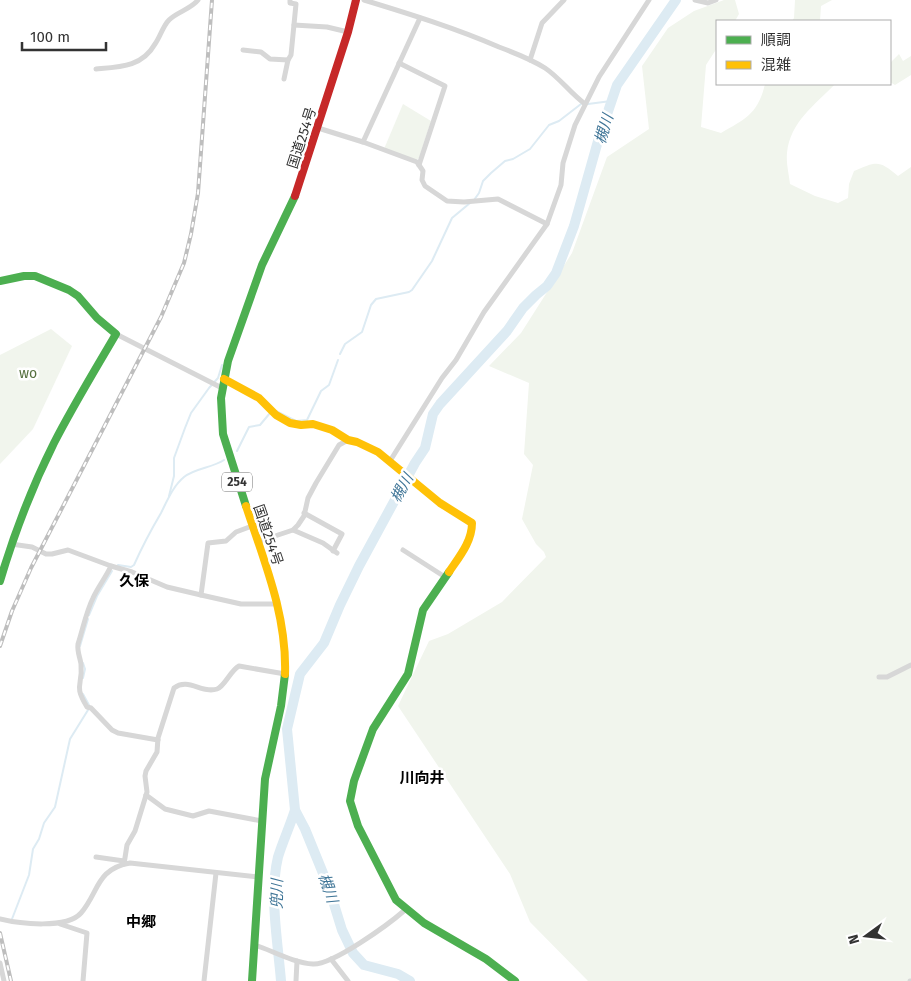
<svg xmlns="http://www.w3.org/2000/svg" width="911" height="981" font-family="'Fira Sans','Noto Sans JP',sans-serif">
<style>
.green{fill:#f1f5ed}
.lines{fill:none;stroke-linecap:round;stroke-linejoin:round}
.stream{stroke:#ddebf3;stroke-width:2}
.river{stroke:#ddebf3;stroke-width:10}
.street{stroke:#d7d7d7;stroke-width:5}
.fast{stroke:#4caf50;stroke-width:8}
.slow{stroke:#ffc107;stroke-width:8}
.jam{stroke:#c62828;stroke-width:8}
.rail-casing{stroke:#bebebe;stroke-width:4}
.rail{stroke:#fff;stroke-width:2;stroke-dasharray:5.5;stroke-linecap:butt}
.labels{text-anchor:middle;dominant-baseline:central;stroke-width:5;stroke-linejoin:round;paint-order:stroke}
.shield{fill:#fff;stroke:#707070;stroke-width:1}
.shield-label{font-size:12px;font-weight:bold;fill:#333}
.street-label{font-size:14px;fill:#333;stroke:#fff}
.park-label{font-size:14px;fill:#56703f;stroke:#fff}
.water-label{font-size:15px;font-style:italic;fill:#3f7597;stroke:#fff}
.neighbourhood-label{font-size:15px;font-weight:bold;fill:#000;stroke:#fff}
</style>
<rect width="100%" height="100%" fill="#fff"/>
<g class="green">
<path d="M724,0H735L739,14L735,21H717V48L706,65L701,127L721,133C745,119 758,114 765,84H835C815,105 790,122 787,153C786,163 789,175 790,184L815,196L838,203L848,198L849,184L854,171C877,161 879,160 898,176L911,167V981H588L530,922L510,874L398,706L429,641L448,634L502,602L546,557L544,552L536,544L522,519L533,465L524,454L529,383L489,366L521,333L572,253L607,157L649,129L642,66L668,28L694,11Z"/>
<polygon points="795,0 832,0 821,6 820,21 792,21 794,18"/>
<polygon points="899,54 903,61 911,56 911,75 895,85 890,82 890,63"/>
<polygon points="403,104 431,121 419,158 416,160 384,149"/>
<polygon points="51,329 72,346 33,429 0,464 0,355"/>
</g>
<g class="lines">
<g class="stream">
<polyline points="588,104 611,101"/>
<polyline points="474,200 479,193 483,181 491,173 505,161 513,159 530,149 549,125 559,121 581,104"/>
<polyline points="340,354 345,344 362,332 371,305 376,299 409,292 412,290 432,261 452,218 470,203"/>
<polyline points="276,411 296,421 307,420 321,391 329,385 338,360"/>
<polyline points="237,451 249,427 260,425 270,413"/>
<polyline points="169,496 174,476 174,458 185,428 191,413 209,388 218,378 222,365"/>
<path d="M118,565L131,567L134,565C142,547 151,530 161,513C167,501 173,486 184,477C195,468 212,468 224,460"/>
<polyline points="89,615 97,596 112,571"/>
<polyline points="80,646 88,619"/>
<polyline points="83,663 85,669 83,678"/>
<polyline points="83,694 89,705"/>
<polyline points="12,919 29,875 33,849 39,839 44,823 55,807 70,739 88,710"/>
</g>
<g class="river">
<path d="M281,981C278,943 269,895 278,857C283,841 290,826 295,810"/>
<polyline points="410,981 398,974 364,965 353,953 342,930 329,888 305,829 295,810 287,729 300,674 324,643 340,605 359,566 415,463 425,448 433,414 440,404 507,331 523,308 536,295 547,286 556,273 574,226 598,141 617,85 676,0"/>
</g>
<g class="street">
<path d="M364,0C410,14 455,28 499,47C515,53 531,59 545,68C560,78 570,93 585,104"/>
<polyline points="695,0 708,3 716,0"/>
<polyline points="294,25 327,27 348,32"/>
<polyline points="243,50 261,52 270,59 288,60"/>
<polyline points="530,60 542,23 564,0"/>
<polyline points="399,63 445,86 419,165"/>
<path d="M96,69C120,67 142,67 155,44C160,37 163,26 169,20C177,12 191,9 198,0"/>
<polyline points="284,79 288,60 291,55 296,4 290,3 290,0"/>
<polyline points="318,128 363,142 417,162 423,171 422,180 425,186 447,201 464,202 498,199 547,224"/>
<polyline points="363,142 420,18"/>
<polyline points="116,334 222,388"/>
<polyline points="390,461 442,378 456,360 484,312 547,224 561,185 563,163 575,125 599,77 649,0"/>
<polyline points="304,513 342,534 333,551"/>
<polyline points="293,530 323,543 337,553"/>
<polyline points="257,542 293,530 298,525 304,516 308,498 316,483 339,445 348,440"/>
<polyline points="11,544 32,547 46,554 52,554 68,550 111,566 132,572 167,587 201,595 241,604 278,604"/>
<polyline points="403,550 445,577"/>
<path d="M111,566C106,577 98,587 93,598C86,612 83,629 78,644C77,652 80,657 81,664C83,687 73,684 87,707L91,708L112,730L118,733L158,740"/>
<polyline points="201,595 208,543 226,541 236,532 252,526"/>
<polyline points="879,677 887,677 911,665"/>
<polyline points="146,795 165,809 193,816 209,811 262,821"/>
<polyline points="96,857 124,861"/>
<path d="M124,864L127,845L135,831L147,792L145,776L146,771L157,752L158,738L174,688C188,677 202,694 217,689C225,686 230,671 239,666L285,674"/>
<path d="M0,919C20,924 67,929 81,913C99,892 96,869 130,863L258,877"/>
<polyline points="60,924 87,933 83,981"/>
<path d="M255,945C273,951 294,963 313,964C333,965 389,924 405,910"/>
<polyline points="331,959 348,981"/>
<polyline points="0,963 4,981"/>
<polyline points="204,981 216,873"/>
<polyline points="296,981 297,961"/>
<polyline points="910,981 911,981"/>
</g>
<g class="fast">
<path d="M0,281L24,276H35L69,290L78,296L97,318L116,334C95,370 73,406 54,443C32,487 14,534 0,581"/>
<polyline points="246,506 223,434 221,398 228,361 262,265 295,196"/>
<polyline points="449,572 423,610 408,674 373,729 354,781 350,801 358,826 396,900 424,923 486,959 515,981"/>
<polyline points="252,981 265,779 281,706 285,674"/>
</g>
<g class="slow">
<path d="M224,379L259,398L276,415L290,423L301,425L313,424L332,430L348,440L357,442L378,452L440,503L472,523C472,542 459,557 449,572"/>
<path d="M246,506C264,561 287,615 285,674"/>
</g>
<polyline class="jam" points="295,196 348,32 356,0"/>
<defs>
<g id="rail">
<polyline points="0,646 12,611 31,568 161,317 184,263 191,234 198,193 212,0"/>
<polyline points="0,933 11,981"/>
</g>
</defs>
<use href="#rail" class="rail-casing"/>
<use href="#rail" class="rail"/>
</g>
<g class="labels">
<rect class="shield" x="222" y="472.5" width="30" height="19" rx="4"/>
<g class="shield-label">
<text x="237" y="482">254</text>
</g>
<g class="street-label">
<text transform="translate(302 138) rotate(-72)">国道254号</text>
<text transform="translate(268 535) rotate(71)">国道254号</text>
</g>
<g class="park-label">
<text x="28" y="373">wo</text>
</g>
<g class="water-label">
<text transform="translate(604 129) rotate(-73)">槻川</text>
<text transform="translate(402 488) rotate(-61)">槻川</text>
<text transform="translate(328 888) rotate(71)">槻川</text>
<text transform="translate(277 894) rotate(-89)">兜川</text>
</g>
<g class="neighbourhood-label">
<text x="134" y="581">久保</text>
<text x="422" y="778">川向井</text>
<text x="141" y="922">中郷</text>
</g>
</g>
<rect x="716" y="20" width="175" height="65" fill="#ffffff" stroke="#adadad"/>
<rect x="726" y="36" width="25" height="8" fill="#4caf50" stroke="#adadad"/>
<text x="761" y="45" font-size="15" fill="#333333">順調</text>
<rect x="726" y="61" width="25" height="8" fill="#ffc107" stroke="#adadad"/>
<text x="761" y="70" font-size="15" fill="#333333">混雑</text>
<g transform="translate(866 936) rotate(255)" stroke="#ffffff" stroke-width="4" paint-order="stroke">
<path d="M0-4L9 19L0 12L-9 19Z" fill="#333333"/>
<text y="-8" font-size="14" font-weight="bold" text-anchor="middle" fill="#333333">N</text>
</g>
<path d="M22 42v8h84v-8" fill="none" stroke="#333333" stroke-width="2.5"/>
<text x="30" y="42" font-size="15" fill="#333333" stroke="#ffffff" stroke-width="4" paint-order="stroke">100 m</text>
</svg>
